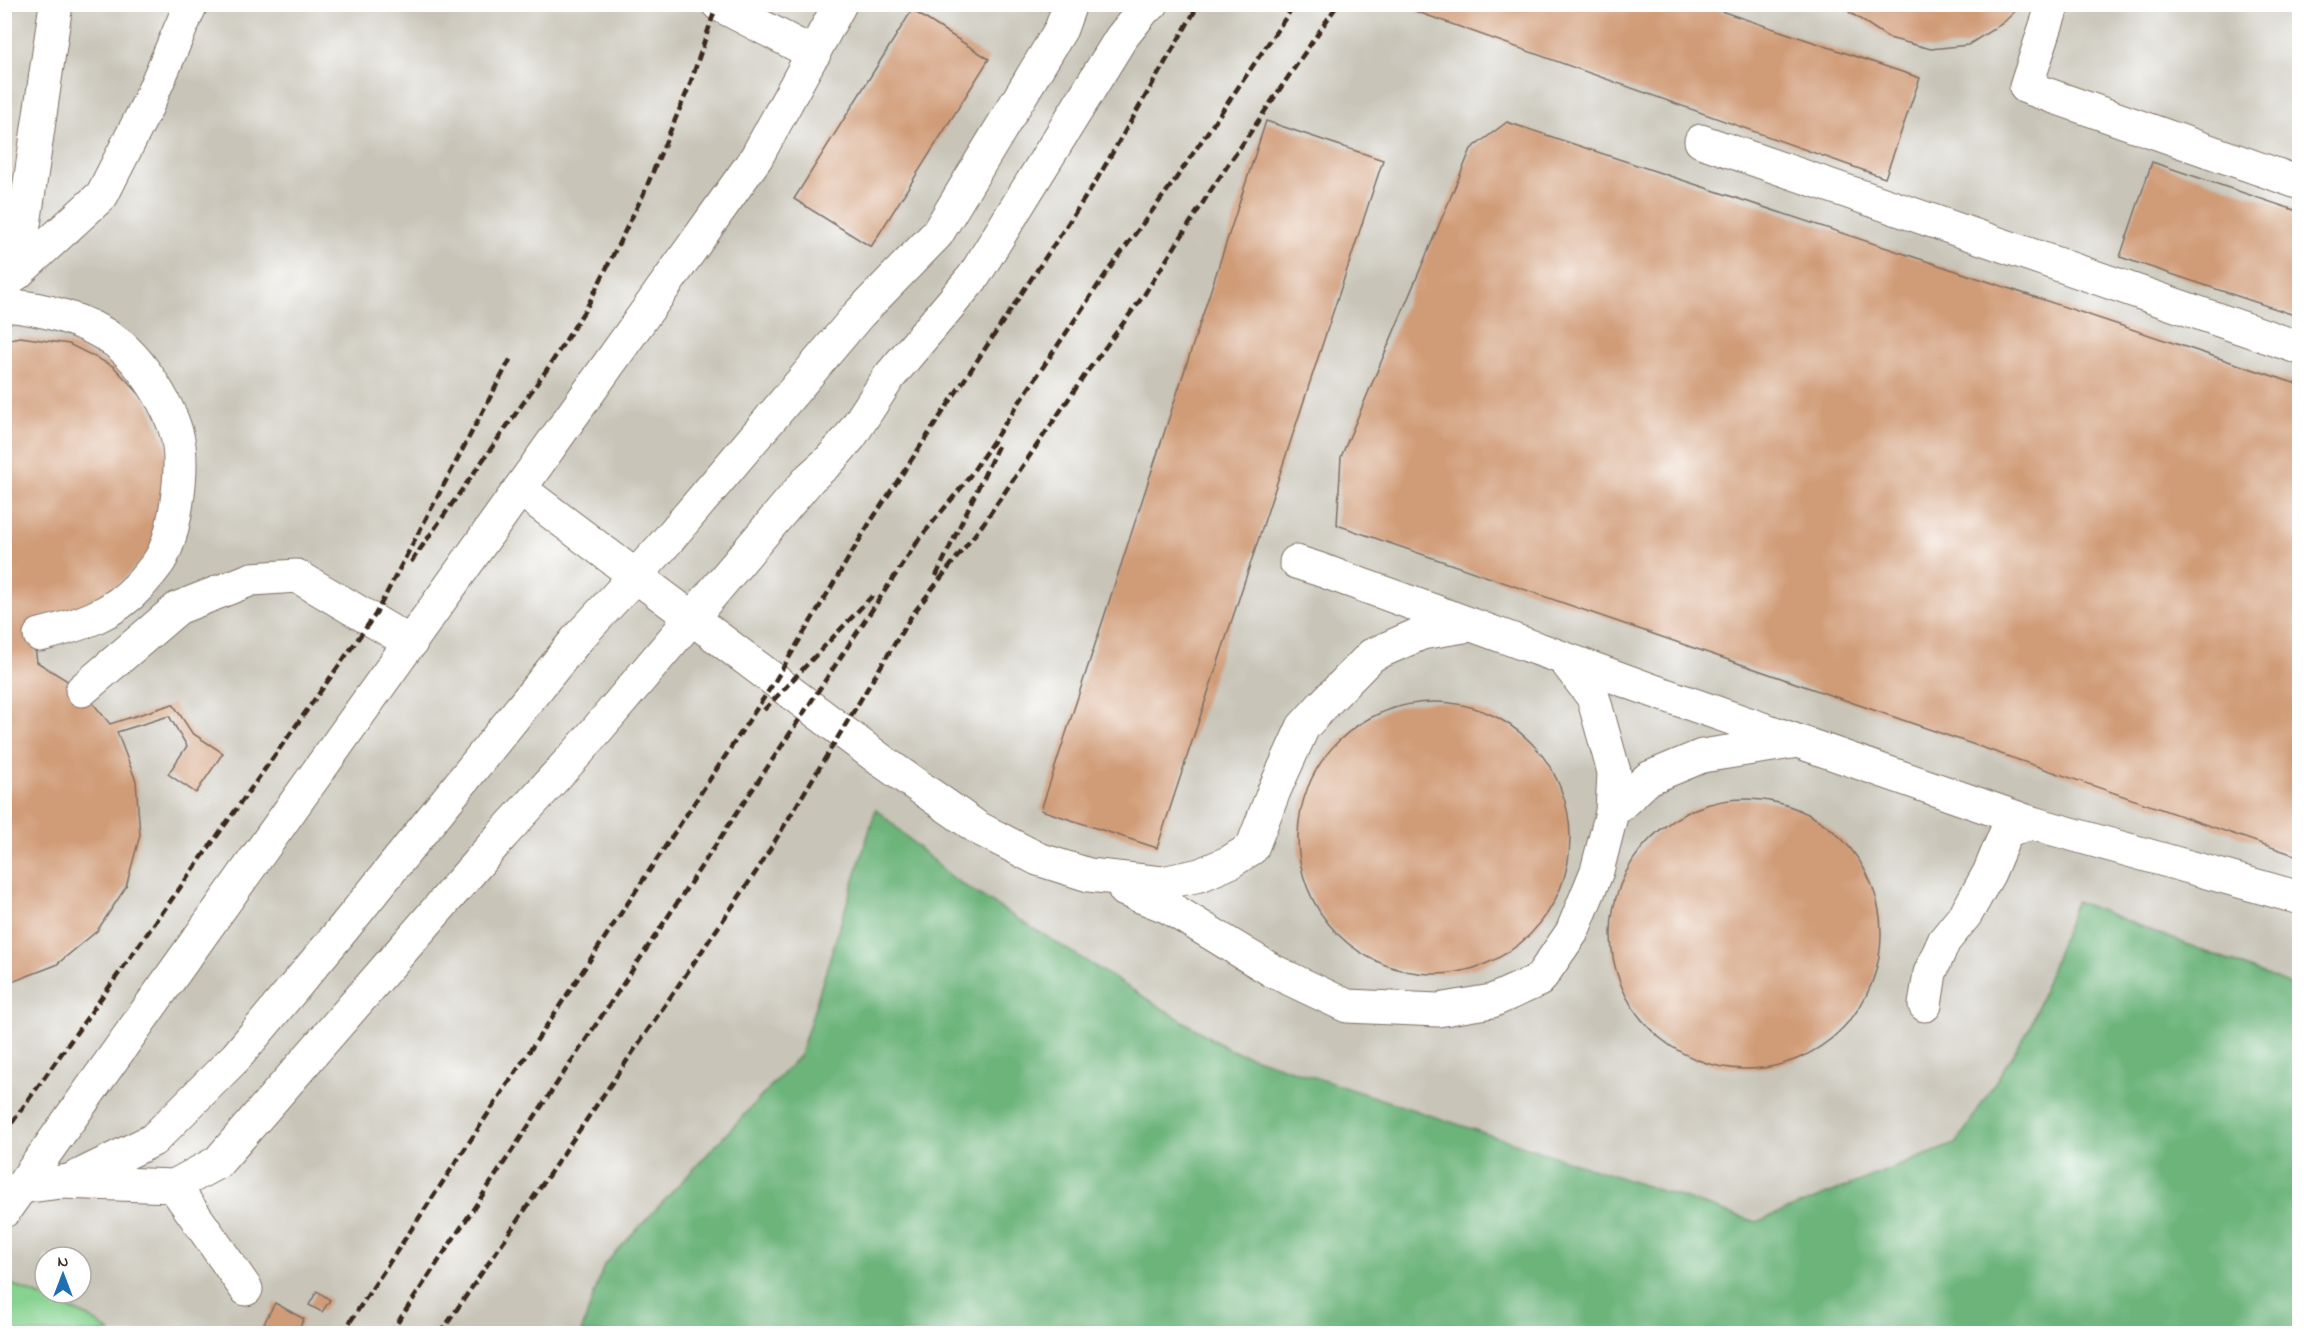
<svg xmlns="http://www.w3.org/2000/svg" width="2304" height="1338" font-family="'Indie Flower',sans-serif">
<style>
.industrial{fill:#c8c4b8;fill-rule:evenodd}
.green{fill:#86d28f;stroke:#607e56;stroke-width:1.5}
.forest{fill:#6cb47a;stroke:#546f4c;stroke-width:1.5}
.building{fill:#d09b77}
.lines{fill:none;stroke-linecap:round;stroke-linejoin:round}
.minor-casing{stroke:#7e6f63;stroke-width:35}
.minor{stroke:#fff;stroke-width:33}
.rail{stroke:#3b2a1e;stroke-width:4.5;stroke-dasharray:9 4.5;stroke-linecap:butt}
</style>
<rect width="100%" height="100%" fill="#fff"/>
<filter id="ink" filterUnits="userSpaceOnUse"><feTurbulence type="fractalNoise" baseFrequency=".0167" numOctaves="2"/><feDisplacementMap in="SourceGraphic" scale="12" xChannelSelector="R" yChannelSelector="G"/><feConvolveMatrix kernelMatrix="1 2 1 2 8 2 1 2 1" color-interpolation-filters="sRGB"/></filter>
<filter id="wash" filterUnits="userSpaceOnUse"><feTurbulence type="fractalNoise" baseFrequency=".008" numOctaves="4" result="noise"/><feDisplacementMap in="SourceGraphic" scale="24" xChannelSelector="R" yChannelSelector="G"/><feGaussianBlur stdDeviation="1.35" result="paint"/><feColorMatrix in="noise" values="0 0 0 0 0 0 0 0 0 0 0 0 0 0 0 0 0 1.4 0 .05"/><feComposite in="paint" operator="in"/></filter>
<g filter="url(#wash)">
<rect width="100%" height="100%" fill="#f9f0e2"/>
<path class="industrial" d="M5,5H2299V988L2076,901L2030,1027L1957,1143L1756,1222L1228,1049L952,878L876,810L800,1055L604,1265L581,1333L5,1334ZM45,1257H81V1293H45Z"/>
<polygon class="green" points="4,1281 89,1317 111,1333 5,1333"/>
<polygon class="forest" points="876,809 952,878 1228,1049 1756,1222 1957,1143 2030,1027 2076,901 2299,988 2299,1333 581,1333 604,1265 800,1055"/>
<g id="blocks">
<g class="building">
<polygon points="1418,4 1700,4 1920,78 1885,178 1415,11"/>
<polygon points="1846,4 2023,4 2003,23 1968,45 1931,49 1889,38 1849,12"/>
<polygon points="912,10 989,59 871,247 794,199"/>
<polygon points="1266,121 1383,160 1157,848 1041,810"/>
<polygon points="1507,122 2300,385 2300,857 1337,525 1341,457 1471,149"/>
<polygon points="2152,162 2300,212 2300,317 2120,257"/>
<polygon points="20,337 69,344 113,366 147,402 167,447 158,543 92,612 32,626 37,662 82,690 110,724 173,704 192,733 223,753 196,793 168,774 187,746 169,716 117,732 136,781 140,835 126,887 97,931 56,965 4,985 4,340"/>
<circle cx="1434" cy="838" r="136"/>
<circle cx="1746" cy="934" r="135"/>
<polygon points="317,1291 330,1300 322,1312 309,1305"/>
<polygon points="275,1303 304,1319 296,1334 258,1334"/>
</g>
</g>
</g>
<g filter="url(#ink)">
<use href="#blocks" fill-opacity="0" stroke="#7e6f63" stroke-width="1.5"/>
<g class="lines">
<defs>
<g id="minor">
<polyline points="718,4 814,54"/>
<polyline points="2053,4 2026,87 2300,183"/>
<polyline points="1701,141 2300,348"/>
<polyline points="17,273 102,195 147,106 191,4"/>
<polyline points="10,278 17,273 56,4"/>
<path d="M4,305C42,308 85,319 116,342C142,361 172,409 178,440C184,470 175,535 160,560C154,569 146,578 140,585C113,615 77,626 40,635"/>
<polyline points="520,489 882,761 978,828 1038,859 1089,875 1162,883 1200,875 1230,862 1252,848 1274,791 1303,727 1324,704 1372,655 1422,633 1470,625"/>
<polyline points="1296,562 1318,569 1651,690 2032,823"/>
<polyline points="82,690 178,608 252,579 297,576 411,643"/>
<polyline points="1612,812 1649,778 1702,756 1792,742"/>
<polyline points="1125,890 1168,907 1273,971 1347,1006 1438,1010 1492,1001 1539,980 1572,932 1597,871 1612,812 1614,772 1593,697 1564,659"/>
<polyline points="1925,1005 1930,973 1944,941 1966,914 1989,873 2007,830 2032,823 2300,898"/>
<polyline points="62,1182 174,1186 218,1162 503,834 579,751 810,478 829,461 850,437 889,377 974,276 1121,38 1145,8 1152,4"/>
<polyline points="174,1186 246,1289"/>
<polyline points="22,1187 69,1181 153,1140 236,1057 343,929 577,639 661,548 859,314 937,234 1061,29 1070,4"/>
<polyline points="4,1211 756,158 840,4"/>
</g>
</defs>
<use href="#minor" class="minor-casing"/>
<use href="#minor" class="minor"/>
<g class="rail">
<polyline points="915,544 965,483 1107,272 1175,180 1295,4"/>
<polyline points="411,562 550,365 588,305 643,195 689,87 717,4"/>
<polyline points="936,576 998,446"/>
<polyline points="764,710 875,593"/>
<polyline points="4,1134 375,615 512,356"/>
<polyline points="342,1334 775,681 869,524 1096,181 1199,4"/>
<polyline points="390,1334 920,538"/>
<polyline points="440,1334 758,869 912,615 983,524 1087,372 1144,295 1211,190 1338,4"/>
</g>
</g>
</g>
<rect width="2304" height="1338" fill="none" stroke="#fff" stroke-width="24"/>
<g transform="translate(63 1275)"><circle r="28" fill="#ffffff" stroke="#b1aaa5" stroke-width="1.5"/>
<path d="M0-4.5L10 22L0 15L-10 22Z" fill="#1f6fb2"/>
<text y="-9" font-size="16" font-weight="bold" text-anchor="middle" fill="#3b2a1e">N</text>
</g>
</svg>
